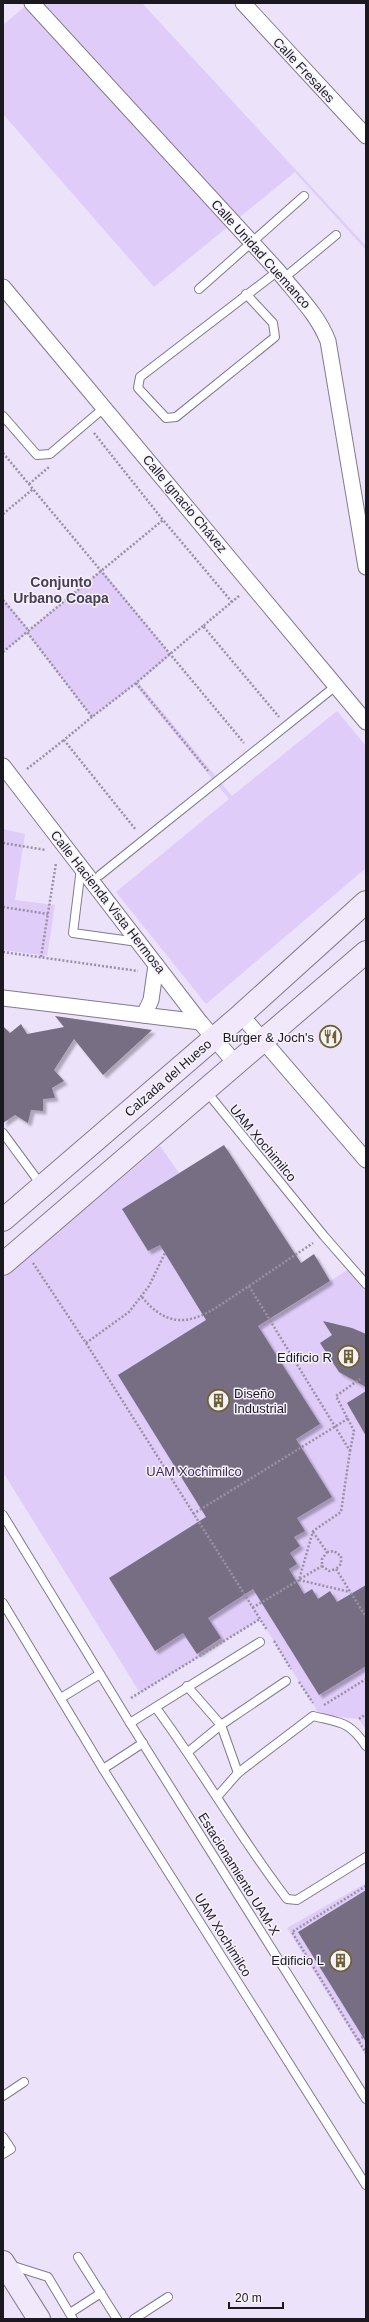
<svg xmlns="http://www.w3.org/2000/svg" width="369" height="2322" font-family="Helvetica,sans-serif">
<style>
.park{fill:#dfccf8}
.building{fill:#776e83;filter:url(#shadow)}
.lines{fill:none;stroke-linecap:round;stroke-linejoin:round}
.service-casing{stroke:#837a8f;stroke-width:10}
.minor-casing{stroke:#837a8f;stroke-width:17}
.secondary-casing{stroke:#837a8f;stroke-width:24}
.path{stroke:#9991a3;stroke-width:2.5;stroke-dasharray:2 2;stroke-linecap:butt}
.service{stroke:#fff;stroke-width:8}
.minor{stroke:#fff;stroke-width:15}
.secondary{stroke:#f2e8fc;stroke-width:22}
.labels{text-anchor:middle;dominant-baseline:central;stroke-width:3;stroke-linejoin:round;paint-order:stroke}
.street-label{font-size:13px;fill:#1c1820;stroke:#f6f2fc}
.poi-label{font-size:13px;fill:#1c1820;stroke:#f6f2fc;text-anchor:end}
.park-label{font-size:13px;fill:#41265c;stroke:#f6f2fc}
.neighbourhood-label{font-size:14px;font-weight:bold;fill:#473e52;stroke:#f6f2fc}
</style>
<defs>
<filter id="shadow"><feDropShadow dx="3.5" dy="3.5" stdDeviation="1" flood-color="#0004"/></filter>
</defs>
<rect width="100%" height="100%" fill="#ece2fa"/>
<g class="park">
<polygon points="29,3 142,3 366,246 366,250 295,172 154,287 3,114 3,25"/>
<polygon points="102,570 171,655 138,682 232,796 337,711 366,746 366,868 206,1004 116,892 229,799 135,685 92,717 27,633 3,652 3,598 29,630"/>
<polygon points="3,829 25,834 15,900 55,905 47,956 3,950"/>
<polygon points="160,1146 179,1173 123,1209 148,1251 160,1245 249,1276 274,1317 349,1269 366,1288 366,1730 359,1719 320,1715 260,1619 140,1693 3,1472 3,1278"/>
<polygon points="366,1883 366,2056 287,1928"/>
</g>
<g class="building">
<polygon points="55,1016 152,1030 103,1075 74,1039 54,1070 64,1081 52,1088 55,1098 43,1099 43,1111 31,1110 28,1123 15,1115 3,1123 3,1026 10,1033 21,1024 27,1034 64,1027"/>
<polygon points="224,1145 301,1263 314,1254 330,1281 258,1326 320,1424 296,1439 332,1497 297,1518 305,1531 294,1537 300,1546 290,1553 297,1564 289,1569 304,1594 312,1589 318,1599 330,1591 337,1602 366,1585 366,1666 319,1695 253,1589 208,1618 221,1638 197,1654 183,1633 155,1651 109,1578 206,1517 118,1375 206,1320 160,1245 148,1251 122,1209"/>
<polygon points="323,1321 352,1328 366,1334 366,1387 339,1372 320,1343 332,1335"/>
<polygon points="366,1391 366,1436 347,1403"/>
<polygon points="366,1890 366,2042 298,1932"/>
</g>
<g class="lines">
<defs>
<g id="service">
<polyline points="284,278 336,235"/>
<polyline points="199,289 304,196"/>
<polyline points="246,294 273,323 275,337 176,417 166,418 138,388 140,377 278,271"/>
<polyline points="3,416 37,455 50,454 105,407"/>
<polyline points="81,868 73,933 138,942"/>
<polyline points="100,875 337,685"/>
<polyline points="206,1091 324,1236 366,1284"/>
<polyline points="3,1133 42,1186"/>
<polyline points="3,1515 130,1723 366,2099"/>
<polyline points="3,1603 103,1769 366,2185"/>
<polyline points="187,1686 221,1725 238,1773"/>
<polyline points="61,1698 100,1674"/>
<path d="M156,1708C202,1770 240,1838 287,1899L297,1900L366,1857"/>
<polyline points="130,1723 260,1642"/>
<polyline points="188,1752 221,1725 286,1681"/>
<polyline points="103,1769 143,1743"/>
<path d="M217,1797L238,1773L313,1716C341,1723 349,1721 366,1746"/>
<polyline points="3,2096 24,2082"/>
<polyline points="3,2137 11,2149 3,2154"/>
<polyline points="78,2257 117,2319"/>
<polyline points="10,2265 48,2277 73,2319"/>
<polyline points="70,2313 101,2293"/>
<polyline points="134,2319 168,2297"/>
</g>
<g id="minor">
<path d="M32,3L278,271C296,294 317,313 328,341L366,567"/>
<polyline points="243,3 366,136"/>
<polyline points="3,287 366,722"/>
<polyline points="3,766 200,1022 236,1064"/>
<polyline points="3,998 200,1022"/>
<polyline points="144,1015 151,1000 156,965"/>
<polyline points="241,1015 366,1160"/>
</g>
<g id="secondary">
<polyline points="3,1220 241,1015 366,902"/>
<polyline points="3,1264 366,952"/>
<polyline points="3,2262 39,2319"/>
</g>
</defs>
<use href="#service" class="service-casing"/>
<use href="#minor" class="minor-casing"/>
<use href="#secondary" class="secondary-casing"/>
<g class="path">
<polyline points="94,433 163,520"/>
<polyline points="3,453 244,743"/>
<polyline points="29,484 49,467"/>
<polyline points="3,514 33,489"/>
<polyline points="239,596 203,626 279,717"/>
<polyline points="3,600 29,631"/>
<polyline points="203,626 136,683 208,771"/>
<polyline points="3,652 27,632"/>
<polyline points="136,683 92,717 27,632 163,520 232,602"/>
<polyline points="92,717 64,740 136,830"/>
<polyline points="27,769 64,740"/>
<polyline points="3,843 46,850"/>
<polyline points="3,907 48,914"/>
<polyline points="3,952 138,971"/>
<polyline points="41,957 56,863"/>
<polyline points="33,1263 86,1343 267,1630"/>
<polyline points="249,1286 313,1243"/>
<path d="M142,1297C179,1343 211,1310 249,1286L350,1451L341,1512L313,1531L299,1580L252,1608"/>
<polyline points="86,1343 129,1312 149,1286 165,1253"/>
<polyline points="350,1451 354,1431 336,1396 360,1379"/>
<polyline points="193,1514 349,1418"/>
<polyline points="313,1532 327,1552 322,1559 322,1566 329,1571 336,1569 366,1617"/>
<polyline points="327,1552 334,1551 341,1556 341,1564 336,1569"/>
<polyline points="300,1579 322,1566"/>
<polyline points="299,1580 350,1592"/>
<polyline points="274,1641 291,1669"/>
<polyline points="299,1682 313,1703"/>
<polyline points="131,1698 260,1619"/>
<polyline points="324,1705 366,1679"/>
<polyline points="359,1719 366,1714"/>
<polyline points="366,1886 292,1932 366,2053"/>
<polyline points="358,2040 366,2035"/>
</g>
<use href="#service" class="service"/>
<use href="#minor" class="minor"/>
<use href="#secondary" class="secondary"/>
</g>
<defs>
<symbol id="restaurant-ring" viewBox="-11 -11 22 22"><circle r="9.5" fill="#f6f2fc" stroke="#6f622f" stroke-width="1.5"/><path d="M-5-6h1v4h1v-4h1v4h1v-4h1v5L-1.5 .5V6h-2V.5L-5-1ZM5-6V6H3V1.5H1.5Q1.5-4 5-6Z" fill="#6f622f"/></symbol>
<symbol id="building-ring" viewBox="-11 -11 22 22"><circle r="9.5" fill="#f6f2fc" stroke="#6f622f" stroke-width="1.5"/><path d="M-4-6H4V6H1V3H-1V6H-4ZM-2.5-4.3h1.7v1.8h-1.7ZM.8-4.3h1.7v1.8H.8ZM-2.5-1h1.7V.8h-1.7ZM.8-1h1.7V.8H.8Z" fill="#6f622f"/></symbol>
</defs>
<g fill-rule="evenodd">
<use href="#restaurant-ring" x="318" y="1024" width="25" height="25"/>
<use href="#building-ring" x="336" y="1344" width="25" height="25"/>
<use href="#building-ring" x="206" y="1388" width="25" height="25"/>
<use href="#building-ring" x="328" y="1948" width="25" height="25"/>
</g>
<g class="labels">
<g class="street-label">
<text transform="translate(304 70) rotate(47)">Calle Fresales</text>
<text transform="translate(261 254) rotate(48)">Calle Unidad Cuemanco</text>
<text transform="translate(185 504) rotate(50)">Calle Ignacio Chávez</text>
<text transform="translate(108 902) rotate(52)">Calle Hacienda Vista Hermosa</text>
<text transform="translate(168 1078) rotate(-41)">Calzada del Hueso</text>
<text transform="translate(263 1143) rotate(50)">UAM Xochimilco</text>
<text transform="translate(239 1874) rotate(58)">Estacionamiento UAM-X</text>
<text transform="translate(223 1935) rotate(58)">UAM Xochimilco</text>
</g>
<g class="poi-label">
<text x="314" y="1037">Burger &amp; Joch's</text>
<text x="332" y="1357">Edificio R</text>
<text x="234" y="1393" text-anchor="start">Diseño<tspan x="234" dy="15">Industrial</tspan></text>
<text x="324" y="1960">Edificio L</text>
</g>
<g class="park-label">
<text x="194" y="1471">UAM Xochimilco</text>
</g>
<g class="neighbourhood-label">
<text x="61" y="582">Conjunto<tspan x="61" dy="16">Urbano Coapa</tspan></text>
</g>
</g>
<rect width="369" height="2322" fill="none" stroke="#1c1820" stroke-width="8"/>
<path d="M229 2302v6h54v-6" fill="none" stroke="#1c1820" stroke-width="2"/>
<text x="235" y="2302" font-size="12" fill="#1c1820" stroke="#f6f2fc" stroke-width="3" paint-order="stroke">20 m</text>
</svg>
